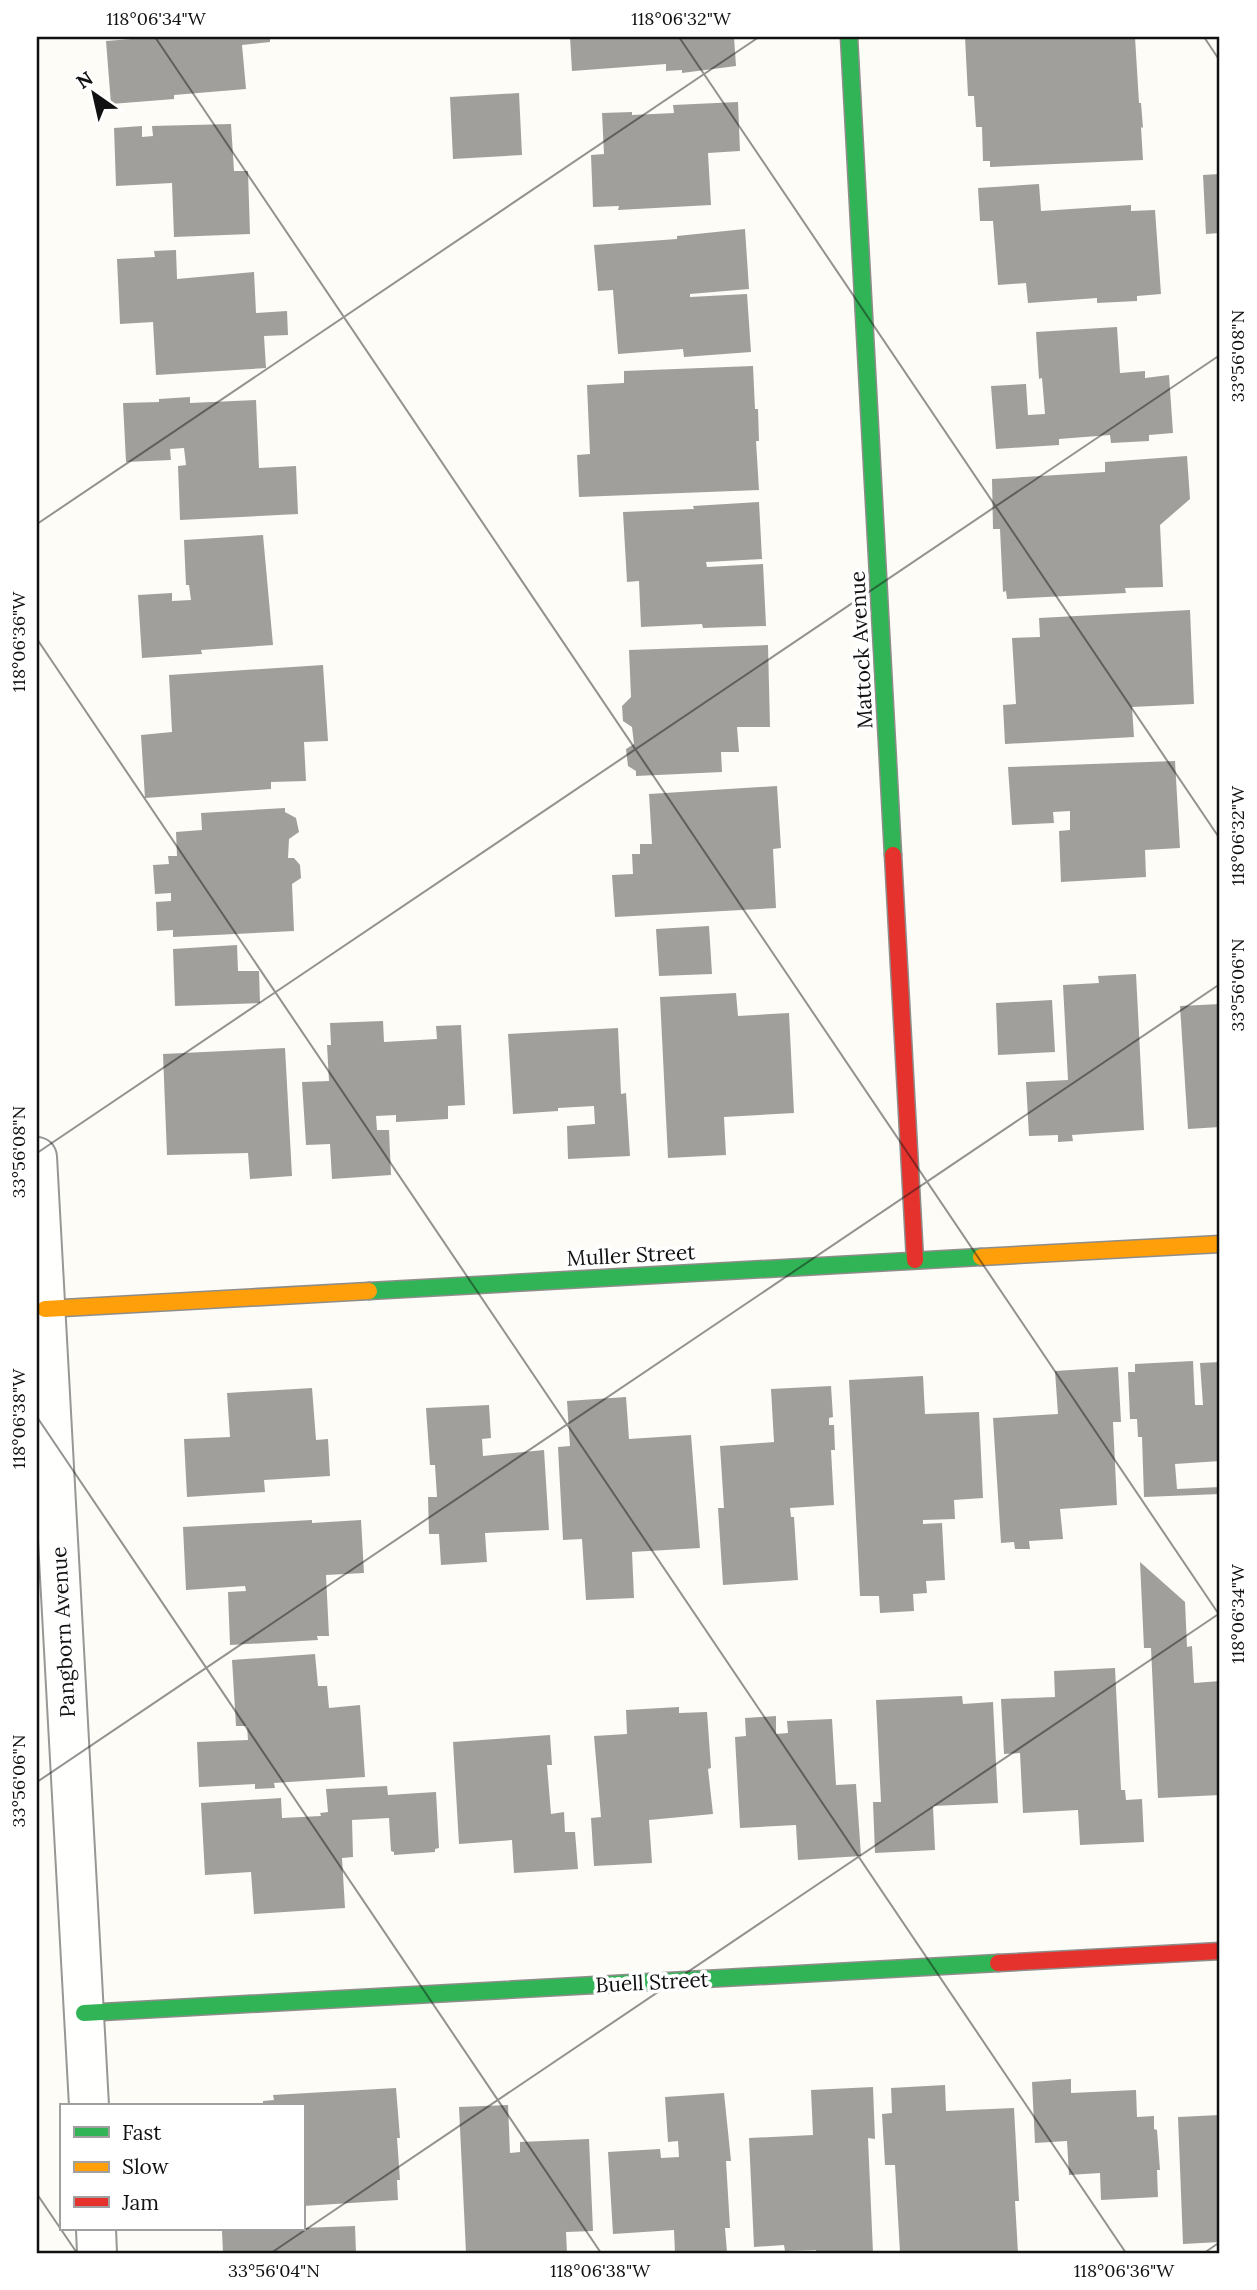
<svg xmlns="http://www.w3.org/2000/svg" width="1257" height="2290" font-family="Lora,serif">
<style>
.building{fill:#a19f9c}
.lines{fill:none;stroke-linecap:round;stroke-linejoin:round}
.street-casing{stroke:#979795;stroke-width:42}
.fast-casing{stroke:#8e8d8b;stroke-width:19}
.slow-casing{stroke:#8e8d8b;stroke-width:19}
.jam-casing{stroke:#8e8d8b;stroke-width:19}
.street{stroke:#fffffe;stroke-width:38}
.fast{stroke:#30b455;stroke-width:16}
.slow{stroke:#ff9f0a;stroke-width:16}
.jam{stroke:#e5322d;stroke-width:16}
.ticks{fill:none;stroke:#111;stroke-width:2;stroke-opacity:0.45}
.labels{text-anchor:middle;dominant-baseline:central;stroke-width:7;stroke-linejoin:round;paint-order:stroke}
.street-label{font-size:21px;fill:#111;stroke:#fff}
.neatline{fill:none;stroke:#111;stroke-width:2.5}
.ticks-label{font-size:18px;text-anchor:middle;fill:#111}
</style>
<rect width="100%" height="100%" fill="#fdfcf7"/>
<g class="building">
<polygon points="156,37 270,37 270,42 242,45 246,89 174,95 174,99 111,104 106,41"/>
<polygon points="570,37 734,37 736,66 682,73 682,70 666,71 666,64 572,71"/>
<polygon points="965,37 1135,37 1139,103 1141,103 1143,128 1141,127 1143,160 990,167 990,161 983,161 982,127 976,127 974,96 968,96"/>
<polygon points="519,93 522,155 453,159 450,97"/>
<polygon points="738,102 740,151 708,153 711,205 618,210 619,206 593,207 591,155 604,154 602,113 632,112 632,115 674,113 673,105"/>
<polygon points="231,124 234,171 248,171 250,234 174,237 172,183 116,186 114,128 142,126 142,137 153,136 152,126"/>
<polygon points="1220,174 1220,233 1206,234 1203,175"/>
<polygon points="1039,184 1041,211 1131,205 1131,211 1155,210 1161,294 1137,296 1137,301 1097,303 1097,298 1028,303 1026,283 998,285 993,221 980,221 978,188"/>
<polygon points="745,229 749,289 690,294 690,297 747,294 751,352 684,357 683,349 618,354 613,290 598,291 594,245 677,239 677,236"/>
<polygon points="176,250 177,279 254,272 256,313 287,311 288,335 264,336 266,368 156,375 153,322 120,324 117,259 155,257 154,251"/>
<polygon points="1117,327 1120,373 1145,371 1145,378 1169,375 1173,433 1149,435 1149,441 1111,443 1110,435 1059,439 1059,445 996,449 991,386 1026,384 1028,415 1045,414 1042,378 1039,379 1036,332"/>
<polygon points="753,366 755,409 758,409 759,441 756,441 759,490 579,497 577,455 590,454 587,385 624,383 624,371"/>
<polygon points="190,397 190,403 256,400 259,468 296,466 298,514 180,520 178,466 186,465 184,448 170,449 171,460 126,462 123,403 159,402 159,399"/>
<polygon points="1187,456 1190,499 1160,525 1163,587 1125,588 1126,593 1007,599 1006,591 1003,592 1000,529 993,529 992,479 1105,472 1105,462"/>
<polygon points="759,502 762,559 706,562 707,567 763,564 766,626 703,628 702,624 641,627 639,581 627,582 623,512 694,509 693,506"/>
<polygon points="263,535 273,645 201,650 202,654 142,658 138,595 172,593 172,601 191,600 189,585 186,585 184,540"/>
<polygon points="1190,610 1194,704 1132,707 1134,737 1005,744 1003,705 1016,704 1012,638 1040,637 1039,618"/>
<polygon points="768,645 770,727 737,727 739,752 721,752 722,772 636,776 636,771 628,766 626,749 634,744 632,727 623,721 622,706 631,697 629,650"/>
<polygon points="323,665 328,741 304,742 306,781 271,782 271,789 145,798 141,735 172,732 169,675"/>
<polygon points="1175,761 1180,848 1145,850 1146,877 1061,882 1059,831 1070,830 1070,811 1053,812 1054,823 1012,825 1008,767"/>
<polygon points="777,786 781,848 773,849 776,908 615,917 612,875 633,874 632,854 640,854 640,844 652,844 649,794"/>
<polygon points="285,808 285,812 296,818 299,832 289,839 288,858 294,858 300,865 301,878 292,884 294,931 173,937 173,930 157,931 156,902 171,901 171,893 155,894 153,865 169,864 168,856 177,856 176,832 202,830 201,813"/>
<polygon points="709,926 712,974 659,976 656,929"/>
<polygon points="237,945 238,971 259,971 260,1003 175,1006 173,949"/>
<polygon points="1136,974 1144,1130 1072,1135 1073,1141 1058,1142 1058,1135 1029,1136 1026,1082 1068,1080 1063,985 1099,983 1098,976"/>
<polygon points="736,993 738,1016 789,1013 794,1113 724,1117 726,1155 668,1158 660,997"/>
<polygon points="1052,1000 1055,1052 998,1055 996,1003"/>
<polygon points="1220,1004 1220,1127 1188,1129 1180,1006"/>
<polygon points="383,1021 384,1042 437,1039 436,1026 461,1025 465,1105 448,1106 448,1119 396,1122 396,1115 376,1116 377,1130 389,1130 391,1175 332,1179 330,1144 306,1145 302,1082 329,1081 327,1045 331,1045 330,1023"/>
<polygon points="618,1028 621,1094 626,1093 630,1156 568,1159 567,1126 595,1124 594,1106 558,1108 558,1111 513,1114 508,1034"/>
<polygon points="285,1048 292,1176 250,1179 248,1153 167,1155 163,1054"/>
<polygon points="1193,1361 1195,1405 1203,1405 1200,1363 1220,1362 1220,1461 1175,1464 1177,1489 1220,1487 1220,1494 1144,1497 1142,1437 1138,1437 1137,1419 1130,1419 1128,1372 1135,1372 1135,1364"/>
<polygon points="1118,1367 1121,1422 1113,1422 1117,1505 1060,1509 1063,1539 1029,1541 1030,1549 1015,1549 1014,1542 1001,1543 993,1418 1058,1414 1055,1371"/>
<polygon points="923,1376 925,1414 979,1412 983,1498 954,1500 955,1519 923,1520 923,1524 942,1523 945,1580 926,1581 927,1593 913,1594 914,1611 880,1613 879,1596 860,1596 849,1380"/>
<polygon points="831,1386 833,1417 829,1418 829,1425 834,1425 835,1450 831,1450 834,1505 790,1508 791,1517 794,1517 798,1580 723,1585 718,1508 724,1508 720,1446 774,1442 771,1389"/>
<polygon points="312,1388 316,1440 328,1439 330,1476 264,1480 265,1492 187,1497 184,1439 230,1437 227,1393"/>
<polygon points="626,1397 629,1439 691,1435 700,1548 632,1552 634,1598 586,1600 582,1539 563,1540 558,1447 570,1446 567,1401"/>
<polygon points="489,1405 491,1438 482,1439 483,1456 544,1450 549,1530 485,1533 487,1562 441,1565 439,1534 429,1534 428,1497 437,1497 435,1465 430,1465 426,1408"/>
<polygon points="312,1520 312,1523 361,1520 364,1573 326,1575 329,1636 317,1636 318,1640 230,1645 228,1592 246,1591 245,1586 186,1590 183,1527"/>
<polygon points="1140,1562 1185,1602 1187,1647 1192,1646 1194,1683 1220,1681 1220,1795 1158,1798 1151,1648 1144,1648"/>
<polygon points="315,1654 318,1686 327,1686 329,1708 360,1705 365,1777 274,1783 275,1788 255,1789 255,1784 199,1787 197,1742 248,1740 247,1726 236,1726 232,1660"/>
<polygon points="1115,1668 1121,1790 1125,1790 1126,1800 1142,1799 1144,1842 1080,1845 1078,1810 1023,1813 1020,1753 1004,1754 1001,1699 1055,1697 1054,1671"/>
<polygon points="962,1696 963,1704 993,1702 998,1803 933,1806 935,1850 875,1853 873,1802 881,1802 876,1700"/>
<polygon points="679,1707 679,1713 707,1712 711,1768 708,1769 713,1814 649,1820 652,1863 594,1866 591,1818 601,1817 594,1736 627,1734 626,1710"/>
<polygon points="776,1716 776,1734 788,1733 787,1721 832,1719 836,1785 856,1784 861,1856 798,1860 796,1825 740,1828 735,1737 746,1736 745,1718"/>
<polygon points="550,1735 552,1765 547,1765 551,1814 564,1812 565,1832 575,1832 578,1869 514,1873 512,1840 459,1844 453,1742"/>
<polygon points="387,1786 388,1795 436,1792 439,1848 435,1849 435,1852 394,1855 394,1852 391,1851 389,1818 352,1820 353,1857 342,1858 345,1908 254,1914 251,1872 205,1875 201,1803 281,1798 282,1818 321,1816 320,1813 328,1812 326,1789"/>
<polygon points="1071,2079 1071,2093 1136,2090 1137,2117 1154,2116 1154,2129 1157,2130 1160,2170 1157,2170 1158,2197 1101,2200 1100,2173 1069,2175 1067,2141 1035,2143 1032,2082"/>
<polygon points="945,2085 946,2111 1014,2108 1019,2201 1015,2201 1018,2253 900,2253 895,2165 885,2165 882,2114 892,2113 891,2088"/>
<polygon points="873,2087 875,2139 868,2138 873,2253 816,2253 816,2250 785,2251 784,2245 754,2247 749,2138 813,2135 811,2090"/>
<polygon points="396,2088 400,2138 397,2138 400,2180 397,2180 398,2200 303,2206 303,2106 263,2106 263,2101 274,2100 273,2095"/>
<polygon points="724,2093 731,2161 726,2161 730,2228 725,2228 727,2252 675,2253 674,2230 613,2234 608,2152 660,2149 661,2158 679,2157 678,2141 668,2142 665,2097"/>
<polygon points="508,2105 510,2153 520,2152 520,2142 589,2139 593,2231 566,2232 567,2253 466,2253 459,2107"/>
<polygon points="1220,2115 1220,2242 1183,2244 1178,2117"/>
<polygon points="355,2226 356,2253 223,2253 222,2231"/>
</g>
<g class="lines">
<defs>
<g id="street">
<polyline points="37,1157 89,2106"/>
<polyline points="96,2229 97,2253"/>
</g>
<g id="fast">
<polyline points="849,37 893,855"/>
<polyline points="369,1291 981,1257"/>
<polyline points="84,2013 998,1963"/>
</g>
<g id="slow">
<polyline points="981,1257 1220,1244"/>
<polyline points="45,1309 369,1291"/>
</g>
<g id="jam">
<polyline points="893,855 915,1260"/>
<polyline points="998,1963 1220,1951"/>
</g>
</defs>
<use href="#street" class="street-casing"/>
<use href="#fast" class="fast-casing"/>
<use href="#slow" class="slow-casing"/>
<use href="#jam" class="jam-casing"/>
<use href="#street" class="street"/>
<use href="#fast" class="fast"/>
<use href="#slow" class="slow"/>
<use href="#jam" class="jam"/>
</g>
<path class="ticks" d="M155,37L1220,1616M679,37L1220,839M1204,37L1220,61M37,524L759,37M37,639L1126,2253M37,1153L1220,355M37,1417L601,2253M37,1782L1220,984M37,2194L77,2253M271,2253L1220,1613M1204,2253L1220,2242"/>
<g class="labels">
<g class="street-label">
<text transform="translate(861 650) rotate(-93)">Mattock Avenue</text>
<text transform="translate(631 1255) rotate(-3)">Muller Street</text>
<text transform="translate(63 1632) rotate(-93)">Pangborn Avenue</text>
<text transform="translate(652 1982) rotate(-3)">Buell Street</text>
</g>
</g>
<rect width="1257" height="2290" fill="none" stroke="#ffffff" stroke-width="77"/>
<rect x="60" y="2104" width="245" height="126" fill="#ffffff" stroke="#a0a0a0" stroke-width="2"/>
<rect x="74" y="2127" width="35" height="10" fill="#30b455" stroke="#a0a0a0" stroke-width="2"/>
<text x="122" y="2140" font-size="21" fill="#111111">Fast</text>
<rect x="74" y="2162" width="35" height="10" fill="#ff9f0a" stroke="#a0a0a0" stroke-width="2"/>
<text x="122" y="2174" font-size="21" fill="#111111">Slow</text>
<rect x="74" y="2197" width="35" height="10" fill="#e5322d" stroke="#a0a0a0" stroke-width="2"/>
<text x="122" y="2210" font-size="21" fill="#111111">Jam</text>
<g transform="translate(94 94) rotate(326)" stroke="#ffffff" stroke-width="5" paint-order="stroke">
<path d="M0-5L12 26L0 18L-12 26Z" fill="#111111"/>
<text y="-10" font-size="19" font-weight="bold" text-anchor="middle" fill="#111111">N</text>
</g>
<rect x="38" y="38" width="1180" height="2214" class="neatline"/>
<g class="ticks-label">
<text x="156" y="25">118°06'34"W</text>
<text x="681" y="25">118°06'32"W</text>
<text transform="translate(1238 356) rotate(-90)" y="6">33°56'08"N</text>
<text transform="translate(19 642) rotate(-90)" y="6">118°06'36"W</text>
<text transform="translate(1238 836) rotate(-90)" y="6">118°06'32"W</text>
<text transform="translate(1238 985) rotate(-90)" y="6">33°56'06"N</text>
<text transform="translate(19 1152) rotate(-90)" y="6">33°56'08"N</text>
<text transform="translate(19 1419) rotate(-90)" y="6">118°06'38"W</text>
<text transform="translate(1238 1614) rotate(-90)" y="6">118°06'34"W</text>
<text transform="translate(19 1781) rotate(-90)" y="6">33°56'06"N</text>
<text x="274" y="2277">33°56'04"N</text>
<text x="600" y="2277">118°06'38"W</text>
<text x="1124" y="2277">118°06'36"W</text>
</g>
</svg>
